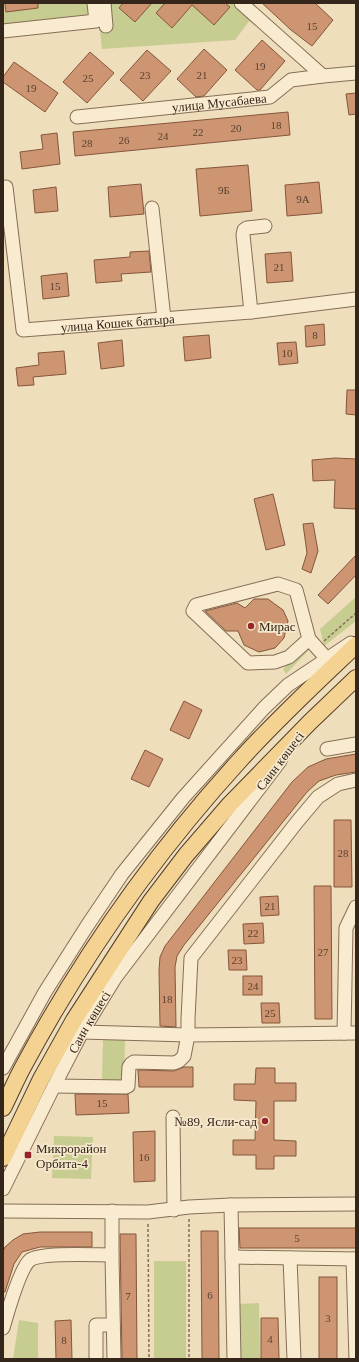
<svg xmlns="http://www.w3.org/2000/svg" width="359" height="1362" font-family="'Times New Roman',serif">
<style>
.green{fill:#c7cc90}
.building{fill:#cd9571;stroke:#85563b}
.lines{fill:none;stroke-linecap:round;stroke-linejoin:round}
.minor-casing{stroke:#866e56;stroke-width:15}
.major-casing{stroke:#533c2a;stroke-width:18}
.path{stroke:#866e56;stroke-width:1.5;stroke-dasharray:3 2;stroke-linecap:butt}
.minor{stroke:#f9ebcf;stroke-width:13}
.major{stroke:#f4d292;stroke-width:16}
.poi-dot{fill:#962529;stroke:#f6e8cc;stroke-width:1.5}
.labels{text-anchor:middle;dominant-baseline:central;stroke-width:3.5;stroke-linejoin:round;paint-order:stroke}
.number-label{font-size:11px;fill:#5b4230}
.street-label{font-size:13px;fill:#35261b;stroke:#f6e8cc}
.poi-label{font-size:13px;fill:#35261b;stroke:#f6e8cc;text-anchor:start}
</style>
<rect width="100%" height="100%" fill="#eedebc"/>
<g class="green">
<polygon points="3,3 90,3 91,14 88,19 3,29"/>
<polygon points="97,3 150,3 151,4 152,3 232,3 250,20 235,40 102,49"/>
<polygon points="356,597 356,621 324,646 320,629"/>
<polygon points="305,647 309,650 286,674 283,669"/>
<polygon points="103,1039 125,1039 124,1081 102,1081"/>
<polygon points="54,1136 93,1137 91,1179 52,1178"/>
<rect x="154" y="1261" width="32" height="98"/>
<polygon points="259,1303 260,1359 238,1359 236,1304"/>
<polygon points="19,1320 38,1323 38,1359 13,1359"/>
</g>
<g class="building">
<polygon points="5,3 38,3 38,8 6,12"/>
<polygon points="123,3 152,3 135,22 119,8"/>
<polygon points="165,3 225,3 230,7 214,25 192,5 172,28 156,13"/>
<polygon points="262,3 315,3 333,20 312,46 291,30"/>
<polygon points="262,40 285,61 260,90 257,90 235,70"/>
<polygon points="204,49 227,70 204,96 196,97 177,79"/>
<polygon points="147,50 171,71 143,101 120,80"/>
<polygon points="90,52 114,73 87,103 63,82"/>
<polygon points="14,62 58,93 45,112 3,82 3,77"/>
<polygon points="356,93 356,114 349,115 346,94"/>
<polygon points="288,112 290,135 75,156 73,132"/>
<polygon points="57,133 60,164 22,169 20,152 43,149 41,135"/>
<polygon points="248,165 252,211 200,216 196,169"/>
<polygon points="319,182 322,213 287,216 285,185"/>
<polygon points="141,184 144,214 110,217 108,187"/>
<polygon points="56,187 58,211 35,213 33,190"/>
<polygon points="149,251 151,272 121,274 122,281 96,283 94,260 130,257 130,252"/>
<polygon points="291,252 293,281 267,283 265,254"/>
<polygon points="67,273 69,296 43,299 41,276"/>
<polygon points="324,324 325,345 306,347 305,326"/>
<polygon points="209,335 211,358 185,361 183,337"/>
<polygon points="122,340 124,366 101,369 98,343"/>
<polygon points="296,342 298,363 279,365 277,343"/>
<polygon points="64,351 66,374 33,377 34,385 18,386 16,368 39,365 38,353"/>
<polygon points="347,390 356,390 356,415 346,414"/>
<polygon points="335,458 356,459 356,509 334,508 335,480 313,481 312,460"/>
<polygon points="273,494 285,545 266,550 254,499"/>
<polygon points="313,523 318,551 311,573 302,569 307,553 303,524"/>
<polygon points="356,555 356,575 328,604 318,595"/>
<polygon points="254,599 268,599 283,610 288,621 284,638 275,648 259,652 244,645 238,631 226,631 205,611 237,603 245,608"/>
<polygon points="184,701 202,710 189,739 170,730"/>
<polygon points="145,750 163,759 149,787 131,779"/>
<polygon points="356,754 356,772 336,775 319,781 307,792 184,945 177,956 175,967 176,1027 160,1026 159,970 160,957 165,946 292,782 308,767 326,759"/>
<polygon points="334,820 351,820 352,887 334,887"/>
<polygon points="314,886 331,886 332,1019 315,1019"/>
<polygon points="278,896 279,915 261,916 260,897"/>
<polygon points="263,923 264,943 244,944 243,924"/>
<polygon points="228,950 246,950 247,970 229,970"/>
<rect x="243" y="976" width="19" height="19"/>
<polygon points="261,1003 279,1003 280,1023 262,1023"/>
<polygon points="184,1067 193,1067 193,1087 139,1087 138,1070 174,1071"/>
<polygon points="256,1068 275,1068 275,1083 296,1083 296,1101 274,1101 274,1140 296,1141 296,1156 274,1156 274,1169 256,1169 256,1155 233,1155 233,1140 255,1140 256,1101 234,1100 234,1084 255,1084"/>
<polygon points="75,1094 128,1094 129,1113 76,1115"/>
<polygon points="155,1131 155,1181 134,1182 133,1132"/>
<polygon points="239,1228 356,1228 356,1248 240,1248"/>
<polygon points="201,1231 218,1231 219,1359 202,1359"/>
<polygon points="40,1232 92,1232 92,1247 40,1247 22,1252 14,1264 5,1292 3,1292 3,1251 5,1247 13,1240 23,1234"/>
<polygon points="120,1234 136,1234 137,1359 122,1359"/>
<rect x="319" y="1277" width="18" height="82"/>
<polygon points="261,1318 278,1318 279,1359 261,1359"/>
<polygon points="71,1320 72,1359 56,1359 55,1321"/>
</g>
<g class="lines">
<defs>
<g id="minor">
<polyline points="104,3 106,26"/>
<polyline points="241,3 323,76"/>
<polyline points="3,31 96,21 94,3"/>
<path id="s1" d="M77,117L270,97L291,80L323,76L356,73"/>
<path id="s2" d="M6,187L23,330L251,312L356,299"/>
<polyline points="152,208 164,319"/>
<polyline points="251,312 243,235 244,230 247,228 265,226"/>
<polyline points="309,639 289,657 275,662 248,663 193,611 196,605 278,584 296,590 309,639 327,659"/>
<polyline points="327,749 356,744"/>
<polyline points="82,1032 188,1035 356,1033"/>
<polyline points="344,1033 346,928 356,907"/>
<polyline points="3,1068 45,992 87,926 122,874 183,798 264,708 288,685 351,643"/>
<polyline points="54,1086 126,1087 128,1086 129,1067 131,1064 134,1062 174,1063 179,1061 184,1056 188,1035 188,1019 191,958 297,822 318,797 338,784 356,780"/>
<polyline points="173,1117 174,1210"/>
<path id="s3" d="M3,1189L54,1086L82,1032L115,978L280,761"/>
<polyline points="231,1205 234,1359"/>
<polyline points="3,1211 148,1212 189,1207 231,1205 356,1204"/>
<polyline points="112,1255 114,1359"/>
<polyline points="232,1257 356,1259"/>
<polyline points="290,1258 294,1359"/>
<polyline points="353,1259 356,1359"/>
<path d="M3,1328C7,1314 20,1268 30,1260C41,1252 96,1255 112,1255V1211"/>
<polyline points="96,1359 96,1325 113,1325"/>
</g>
<g id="major">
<path d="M3,1108C10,1094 16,1080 23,1067C82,957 156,852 240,760C277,719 317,682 356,645"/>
<polyline points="3,1158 41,1079 74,1020 151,901 186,855 230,804 310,722 356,678"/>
</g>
</defs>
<use href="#minor" class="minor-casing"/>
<use href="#major" class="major-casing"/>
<g class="path">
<polyline points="324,641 356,613"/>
<polyline points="189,1219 189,1359"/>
<polyline points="148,1224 149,1359"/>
</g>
<use href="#minor" class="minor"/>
<use href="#major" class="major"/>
</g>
<g class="poi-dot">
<circle cx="251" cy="626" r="4"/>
<circle cx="265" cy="1121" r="4"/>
<rect x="24" y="1151" width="8" height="8" rx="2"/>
</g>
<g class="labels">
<g class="number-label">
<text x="312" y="26">15</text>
<text x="260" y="66">19</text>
<text x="145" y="75">23</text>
<text x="202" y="75">21</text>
<text x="88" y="78">25</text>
<text x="31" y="88">19</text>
<text x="276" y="125">18</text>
<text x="236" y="128">20</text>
<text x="198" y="132">22</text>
<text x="163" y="136">24</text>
<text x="124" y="140">26</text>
<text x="87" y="143">28</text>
<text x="224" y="190">9Б</text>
<text x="303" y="199">9А</text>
<text x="279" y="267">21</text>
<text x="55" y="286">15</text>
<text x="315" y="335">8</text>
<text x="287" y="353">10</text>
<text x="343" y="853">28</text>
<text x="270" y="906">21</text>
<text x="253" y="933">22</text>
<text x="323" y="952">27</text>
<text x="237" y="960">23</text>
<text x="253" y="986">24</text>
<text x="167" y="999">18</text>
<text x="270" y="1013">25</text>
<text x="102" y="1103">15</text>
<text x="144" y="1157">16</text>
<text x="297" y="1238">5</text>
<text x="210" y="1295">6</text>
<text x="128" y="1296">7</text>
<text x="328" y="1318">3</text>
<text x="270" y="1339">4</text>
<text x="64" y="1340">8</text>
</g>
<g class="street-label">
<text stroke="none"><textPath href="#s1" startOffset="143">улица Мусабаева</textPath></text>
<text stroke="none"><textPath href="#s2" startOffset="239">улица Кошек батыра</textPath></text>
<text transform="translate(280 761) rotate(-53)">Саин көшесі</text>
<text stroke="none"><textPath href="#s3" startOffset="188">Саин көшесі</textPath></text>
</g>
<g class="poi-label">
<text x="259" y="626">Мирас</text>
<text x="257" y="1121" text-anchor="end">№89, Ясли-сад</text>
<text x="36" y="1148">Микрорайон<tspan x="36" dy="15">Орбита-4</tspan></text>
</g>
</g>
<rect width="359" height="1362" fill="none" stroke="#35261b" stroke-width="8"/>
</svg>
